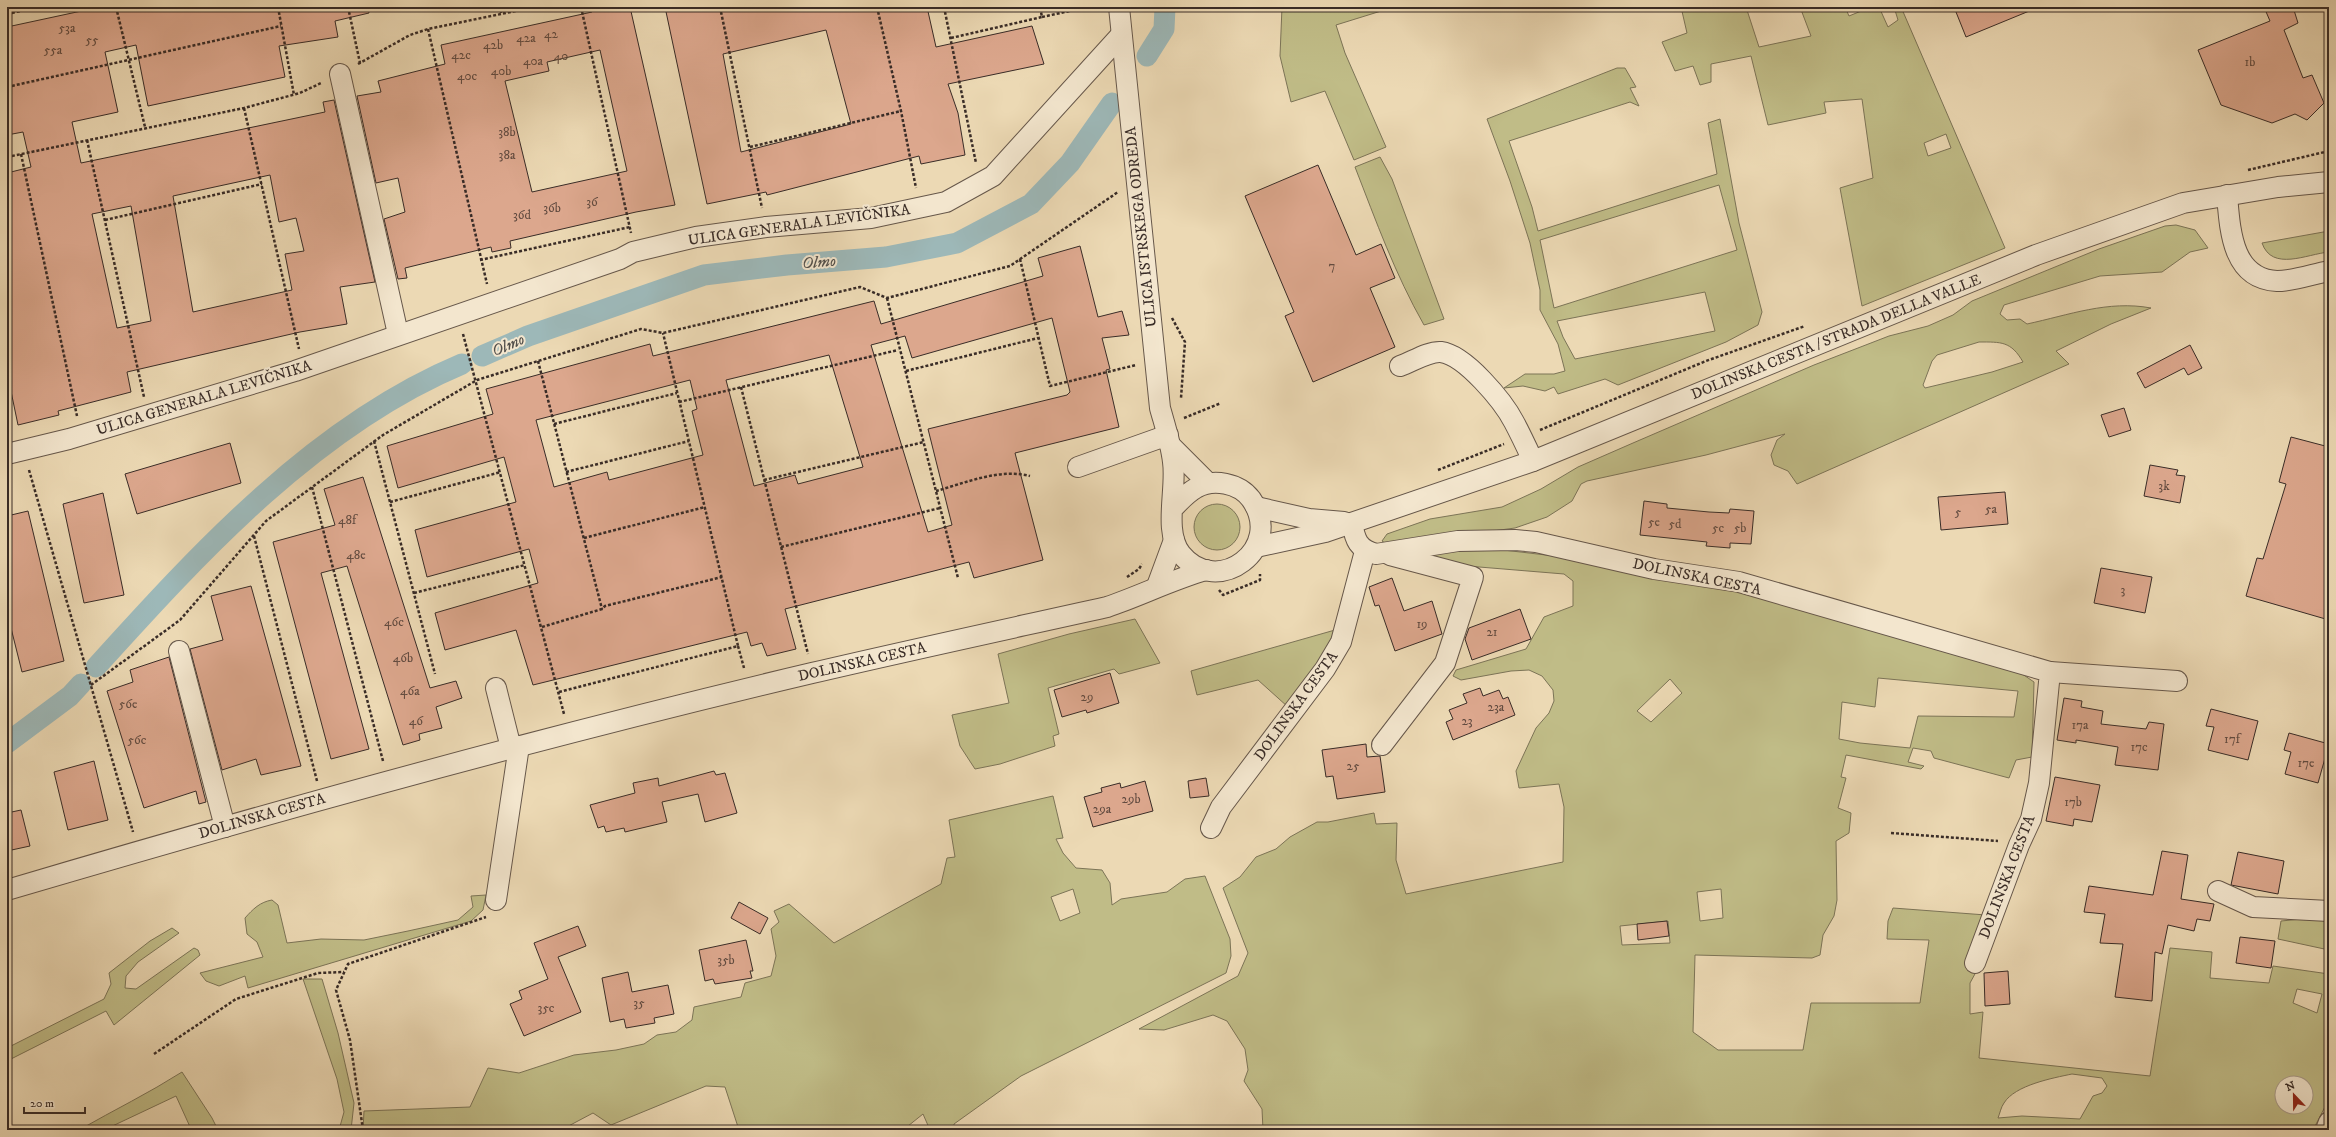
<svg xmlns="http://www.w3.org/2000/svg" width="2336" height="1137" font-family="'IM FELL DW Pica',serif">
<style>
.green{fill:#c0bc87;stroke:#7c7457;fill-rule:evenodd}
.lines{fill:none;stroke-linecap:round;stroke-linejoin:round}
.canal{stroke:#9db8b8;stroke-width:21}
.building{fill:#dca78d;stroke:#392c27;fill-rule:evenodd}
.minor-casing{stroke:#66574a;stroke-width:22}
.path{stroke:#392c27;stroke-width:2.5;stroke-dasharray:3 2;stroke-linecap:butt}
.minor{stroke:#f3e6ce;stroke-width:20}
.labels{text-anchor:middle;dominant-baseline:central;stroke-width:4;stroke-linejoin:round;paint-order:stroke}
.number-label{font-size:13px;fill:#624b40}
.street-label{font-size:15px;fill:#392c27;stroke:#f3e6ce}
.water-label{font-size:16px;font-style:italic;fill:#524f4b;stroke:#f3e6ce}
</style>
<rect width="100%" height="100%" fill="#ecd9b4"/>
<filter id="stains"><feTurbulence type="fractalNoise" baseFrequency=".005" numOctaves="4"/><feColorMatrix values="0 0 0 0 .2 0 0 0 0 .09 0 0 0 0 .02 0 0 0 .5 -.17"/></filter>
<radialGradient id="worn" r=".72"><stop offset=".6" stop-color="#630" stop-opacity="0"/><stop offset="1" stop-color="#630" stop-opacity=".3"/></radialGradient>
<g class="green">
<polygon points="1282,7 1394,7 1336,25 1345,53 1386,147 1354,160 1325,91 1291,102 1280,56"/>
<path d="M1681,7H1746L1759,47L1811,36L1800,7H1845L1849,16L1871,7H1879L1888,27L1898,20L1894,7H1901L2005,248L1862,306L1840,188L1873,178L1862,99L1824,102L1826,113L1768,125L1751,56L1711,64V82L1700,85L1693,66L1675,71L1662,42L1687,33ZM1946,134L1951,148L1928,156L1924,143Z"/>
<path d="M1617,68H1625L1636,87L1630,88L1639,106L1630,102L1509,141L1532,207L1538,231L1717,174L1708,123L1720,119L1739,223L1762,312L1758,325L1726,342L1618,385L1605,379L1558,394L1554,387L1545,391L1523,386L1504,388L1525,374H1554L1565,371L1558,344L1540,310V290L1530,243L1510,181L1487,119ZM1719,185L1737,250L1554,308L1540,240ZM1705,292L1715,331L1575,359L1563,337L1557,321Z"/>
<path d="M1380,157L1392,179L1444,319L1424,325C1395,274 1376,221 1355,167Z"/>
<path d="M2176,225L2195,230L2208,248L2190,252L2162,272L2100,276L2004,305L2000,314L2007,320L2020,319L2027,324C2069,315 2108,300 2151,308L2111,324L2056,351L2069,364L1797,484L1788,471L1774,465L1771,455L1777,440L1785,434L1706,455L1587,481L1581,484L1572,501L1547,517L1515,528L1388,545L1382,541L1387,534L1430,519L1502,507L1541,489L1578,467L1633,443L1814,365L1889,336L1928,326L1953,315L1972,301L2099,249L2165,226ZM1979,342C2001,342 2011,341 2023,362L1992,372L1925,388L1923,385L1932,361L1937,355Z"/>
<path d="M2329,231V252C2307,254 2272,272 2262,243Z"/>
<circle cx="1217" cy="527" r="23"/>
<path d="M1469,546L1580,559L1747,592L2012,667L2034,682L2032,757L2016,760L2009,778L1934,758L1931,751L1913,748L1908,762L1924,766L1921,769L1846,755L1841,777L1846,778L1838,808L1851,813L1849,833L1836,841L1837,900L1834,916L1823,935L1820,955L1812,958L1695,955L1693,1032L1718,1050H1803L1811,1003H1920L1929,940L1887,939L1888,921L1893,908L1986,915L1976,972L1970,983V1014L1983,1012L1979,1058L2150,1076L2170,948L2212,952L2210,978L2269,983L2273,966L2329,974V1099L2313,1130H1263L1262,1109L1244,1081L1248,1070L1245,1049L1227,1021L1213,1015L1164,1030L1139,1029L1238,976L1248,953L1223,888L1240,877L1256,857L1276,849L1290,837L1317,822H1328L1374,813L1376,824L1397,823L1396,860L1406,894L1563,862L1564,807L1559,784L1519,788L1516,771L1536,728L1549,713L1554,701L1553,690L1542,676L1529,670L1511,671L1461,680L1453,676L1456,670L1526,649L1544,617L1573,606V581L1564,574L1467,566L1431,559L1430,550ZM1878,678L2018,691L2014,717L1918,716L1910,748L1860,743L1839,739L1842,702L1875,707ZM1670,679L1682,693L1651,722L1637,711ZM1721,889L1723,918L1700,921L1697,892ZM1668,921L1670,943L1622,945L1620,926ZM2297,989L2322,994L2317,1013L2293,1003ZM2072,1074L2102,1078L2107,1086L2102,1093L2093,1096L2080,1119L2022,1116L1998,1118C2000,1113 2001,1107 2004,1103C2015,1085 2053,1078 2072,1074ZM2282,1083H2306V1107H2282Z"/>
<polygon points="1135,619 1160,663 1119,674 1114,669 1048,688 1059,734 1053,736 1055,746 1000,764 975,769 960,746 952,715 1009,703 998,654 1069,634"/>
<polygon points="1335,630 1321,661 1288,707 1258,680 1197,695 1191,671"/>
<path d="M1053,796L1063,838L1056,839L1063,853L1076,868L1102,870L1110,883L1112,905L1121,899L1167,892L1185,879L1205,876L1230,939L1231,956L1226,973L1021,1076L954,1124V1130H930L923,1114L903,1130H739L725,1087L706,1086L611,1125L593,1113L561,1130H363L364,1111L470,1107L488,1068L519,1073L574,1055L616,1050L644,1044L657,1035L676,1032L692,1020L694,1007L741,997L745,983L771,976L776,956L771,929L779,922L774,911L789,904L834,943L941,884L947,858L955,857L949,820ZM1073,889L1080,913L1060,921L1051,897Z"/>
<path d="M486,895L483,910L471,921L248,988L245,976L219,986L206,981L200,973L263,957L257,942L247,934L245,918C253,909 260,902 272,900L278,905L287,943L321,939L364,940L408,931L458,920L473,907L471,896Z"/>
<polygon points="2302,919 2329,920 2329,950 2278,939 2281,921"/>
<polygon points="172,928 179,933 138,962 126,976 125,988 136,989 194,948 198,950 200,955 114,1025 106,1011 7,1061 7,1048 104,999 111,984 109,973 150,941"/>
<polygon points="303,979 322,979 338,1033 354,1103 351,1130 339,1130 344,1112 337,1079"/>
<path d="M182,1072L212,1118L218,1130H189L191,1129L176,1096L104,1130H79C114,1110 149,1093 182,1072Z"/>
</g>
<g class="lines">
<g class="canal">
<polyline points="1147,56 1164,29 1165,7"/>
<polyline points="482,356 528,336 704,275 787,265 886,257 957,243 1031,204 1070,163 1112,103"/>
<path d="M96,667C200,552 316,425 462,364"/>
<polyline points="7,743 70,696 81,684"/>
</g>
</g>
<g class="building">
<path d="M100,7H368L369,13L335,21L338,37L279,46L285,77L148,106L136,45L105,52L118,112L72,122L81,163L325,112L323,102L334,100L375,282L340,287L347,324L300,332L127,372L131,392L58,411L59,415L18,425L7,372V173L31,167L23,132L7,135V27ZM270,175L279,222L296,218L304,251L285,254L292,290L193,312L173,196ZM131,206L151,321L117,328L92,214Z"/>
<path d="M591,7H630L675,205L636,212L510,241L511,248L492,252L491,247L405,268L407,278L398,279L384,219L405,212L398,178L376,183L357,96L381,92L378,81L445,64L441,45L592,12ZM600,50L627,171L532,192L505,81L549,71L547,62Z"/>
<path d="M665,7H927L936,47L1032,26L1044,64L948,84L958,113L965,155L921,164L919,156L767,195L766,192L707,204ZM826,30L851,124L741,152L723,54Z"/>
<polygon points="1954,7 2039,7 1966,37"/>
<polygon points="2264,7 2293,7 2298,23 2284,30 2303,78 2312,75 2324,103 2307,120 2295,114 2272,123 2221,105 2198,50 2270,21"/>
<polygon points="1318,165 1356,255 1381,244 1395,278 1370,288 1395,347 1313,382 1285,316 1294,312 1245,196"/>
<path d="M1080,246L1098,317L1122,311L1129,335L1102,338L1110,369L1106,370L1119,427L1015,453L1043,560L974,578L969,562L785,609L796,649L767,656L762,643L751,646L747,632L533,685L516,630L445,650L435,613L538,583L529,549L427,577L415,530L516,502L504,457L398,488L387,446L493,414L486,389L650,344L653,356L874,301L881,324L1043,276L1038,258ZM1052,318L1070,392L1067,395L928,429L952,525L928,532L871,345L905,336L912,358ZM829,355L863,467L798,484L795,475L754,486L726,380ZM690,380L697,409L692,411L703,455L609,480L607,472L554,487L536,420Z"/>
<polygon points="2190,345 2202,368 2188,375 2184,368 2145,388 2137,373"/>
<polygon points="2124,408 2131,430 2109,437 2101,415"/>
<polygon points="2291,437 2329,447 2329,620 2246,596 2257,558 2263,559 2286,484 2279,482"/>
<polygon points="230,443 241,483 137,514 125,474"/>
<polygon points="2150,465 2178,470 2176,475 2185,476 2180,503 2144,496"/>
<polygon points="363,477 430,688 456,681 462,698 436,707 442,728 419,734 420,740 403,745 347,566 321,573 369,749 331,759 273,542 335,525 324,489"/>
<polygon points="2005,492 2008,524 1941,530 1938,497"/>
<polygon points="103,493 124,595 84,603 63,504"/>
<polygon points="1644,501 1667,504 1667,508 1709,512 1729,513 1730,509 1754,511 1751,544 1730,543 1730,548 1706,546 1707,542 1640,535"/>
<polygon points="28,511 64,661 22,672 7,612 7,516"/>
<polygon points="2101,568 2152,577 2145,613 2094,603"/>
<polygon points="1392,578 1404,611 1432,601 1442,634 1395,651 1379,605 1375,606 1369,587"/>
<polygon points="251,586 301,766 261,775 256,759 222,770 190,649 223,640 211,596"/>
<polygon points="1520,609 1531,639 1472,660 1465,639 1469,628"/>
<polygon points="169,657 206,802 199,804 196,791 144,808 107,691 133,682 130,670"/>
<polygon points="1110,673 1119,703 1087,713 1086,710 1062,717 1054,690"/>
<polygon points="1480,688 1483,696 1499,690 1503,699 1508,697 1515,715 1453,740 1446,722 1453,719 1449,710 1467,703 1463,694"/>
<polygon points="2064,698 2082,701 2081,707 2103,711 2101,724 2146,729 2149,722 2164,724 2158,770 2115,765 2118,747 2076,740 2076,743 2057,740"/>
<polygon points="2211,709 2258,721 2248,760 2208,750 2214,727 2206,726"/>
<polygon points="2289,733 2329,744 2318,783 2285,774 2291,752 2284,750"/>
<polygon points="1366,744 1367,757 1380,756 1385,792 1337,799 1333,776 1326,777 1322,750"/>
<polygon points="94,761 108,820 68,830 54,772"/>
<polygon points="714,771 716,775 725,773 737,813 705,822 698,794 662,802 667,822 625,832 624,828 606,832 604,826 598,828 590,805 635,793 633,783 658,778 659,786"/>
<polygon points="2055,777 2100,785 2092,822 2074,819 2073,826 2046,821"/>
<polygon points="1206,778 1209,796 1190,798 1188,781"/>
<polygon points="1145,781 1153,811 1093,827 1084,797 1102,792 1101,788 1120,783 1121,788"/>
<polygon points="21,810 30,846 7,851 7,813"/>
<polygon points="2162,851 2188,855 2181,899 2214,904 2210,921 2197,919 2194,931 2168,925 2162,954 2155,952 2152,1001 2115,997 2123,944 2100,943 2105,914 2084,912 2089,886 2153,895"/>
<polygon points="2238,852 2284,861 2278,894 2231,885"/>
<polygon points="739,902 768,918 760,934 731,918"/>
<polygon points="1667,921 1669,936 1638,940 1637,924"/>
<polygon points="578,926 586,946 558,957 581,1012 524,1036 510,1004 522,999 519,991 548,979 534,943"/>
<polygon points="2240,937 2275,941 2271,968 2236,963"/>
<polygon points="746,940 753,971 750,971 752,978 715,984 713,979 705,981 699,950"/>
<polygon points="2008,971 2010,1004 1985,1006 1984,973"/>
<polygon points="628,972 632,992 668,985 674,1014 654,1018 655,1023 626,1028 624,1019 610,1022 602,978"/>
</g>
<g class="lines">
<defs>
<g id="minor">
<path d="M1119,7L1160,408C1165,426 1171,444 1173,462C1177,489 1163,532 1181,554C1217,599 1286,548 1251,499C1239,483 1213,478 1196,488C1187,493 1180,501 1173,508"/>
<polyline points="340,74 398,334"/>
<path d="M2227,195C2230,230 2232,279 2277,281C2294,281 2313,274 2329,271"/>
<path d="M1400,366C1412,362 1428,351 1441,352C1465,355 1503,401 1514,422C1521,435 1527,448 1533,461"/>
<polyline points="1170,445 1208,483"/>
<polyline points="7,454 69,439 295,371 620,259 633,252 696,237 766,227 871,218 946,202 993,176 1121,35"/>
<polyline points="1078,467 1168,435"/>
<polyline points="1256,507 1309,519 1344,522"/>
<path d="M1352,523C1355,540 1358,549 1376,554L1458,541L1515,540L1536,542L1654,569L1739,582L2050,672L2039,783L2031,819L2019,845L1975,963"/>
<polyline points="1256,547 1325,532 1533,461 2036,255 2183,203 2278,187 2329,182"/>
<polyline points="1157,586 1174,540"/>
<polyline points="179,651 225,827"/>
<polyline points="2050,672 2177,681"/>
<polyline points="496,688 511,748"/>
<polyline points="1382,745 1445,663 1473,577 1390,555"/>
<polyline points="1211,828 1221,807 1325,669 1341,642 1365,551"/>
<path d="M7,890C274,811 541,737 812,673C910,650 1008,629 1107,607C1140,596 1171,580 1206,570"/>
<polyline points="2218,891 2253,907 2329,911"/>
<polyline points="496,900 519,746"/>
<polyline points="2326,1130 2329,1122"/>
</g>
</defs>
<use href="#minor" class="minor-casing"/>
<g class="path">
<polyline points="116,7 145,127"/>
<polyline points="278,7 294,95"/>
<polyline points="348,7 360,63"/>
<polyline points="500,7 501,13"/>
<polyline points="581,7 631,233"/>
<polyline points="720,7 762,208"/>
<polyline points="877,7 901,111 916,188"/>
<polyline points="944,7 976,163"/>
<polyline points="7,14 39,7"/>
<polyline points="1042,17 1088,7"/>
<polyline points="428,29 487,284"/>
<polyline points="951,38 1042,17 1040,7"/>
<polyline points="358,64 410,35 428,29 535,7"/>
<polyline points="7,87 281,26"/>
<polyline points="244,108 299,349"/>
<polyline points="87,140 144,397"/>
<polyline points="750,147 901,111"/>
<polyline points="21,154 77,416"/>
<polyline points="7,157 244,108 300,93 321,83"/>
<polyline points="2248,170 2329,151"/>
<polyline points="105,220 262,184"/>
<polyline points="1020,259 1050,386 1136,365"/>
<polyline points="480,260 630,227"/>
<polyline points="887,298 958,578"/>
<polyline points="1172,318 1185,342 1181,398"/>
<polyline points="463,334 564,714"/>
<polyline points="538,361 602,609"/>
<polyline points="906,371 1038,338"/>
<polyline points="741,387 808,654"/>
<polyline points="679,402 898,350"/>
<polyline points="1184,418 1221,403"/>
<polyline points="554,424 677,393"/>
<polyline points="1540,430 1706,361 1805,326"/>
<polyline points="374,441 435,674"/>
<polyline points="29,470 133,832"/>
<polyline points="1438,470 1504,444"/>
<polyline points="566,472 689,441"/>
<polyline points="764,480 924,442"/>
<polyline points="312,487 383,761"/>
<path d="M936,491C965,483 1000,468 1030,476"/>
<polyline points="390,502 501,472"/>
<polyline points="254,536 317,781"/>
<polyline points="584,538 705,507"/>
<polyline points="781,547 940,508"/>
<polyline points="1127,577 1139,569 1142,564"/>
<polyline points="1219,590 1223,595 1260,580 1260,574"/>
<polyline points="414,593 525,565"/>
<polyline points="542,627 602,609 605,606 722,577"/>
<polyline points="738,646 744,668"/>
<polyline points="91,685 180,620 266,521 383,435 477,380 641,329 663,333 860,287 887,298 1010,266 1118,192"/>
<polyline points="559,692 738,646 663,333"/>
<polyline points="1891,833 1998,841"/>
<polyline points="154,1054 236,999 318,973 344,972"/>
<polyline points="363,1130 350,1040 336,990 348,964 486,917"/>
</g>
<use href="#minor" class="minor"/>
</g>
<g class="labels">
<g class="number-label">
<text x="67" y="28">53a</text>
<text x="551" y="34">42</text>
<text x="526" y="38">42a</text>
<text x="92" y="40">55</text>
<text x="493" y="45">42b</text>
<text x="53" y="50">55a</text>
<text x="461" y="55">42c</text>
<text x="561" y="56">40</text>
<text x="533" y="61">40a</text>
<text x="2250" y="62">1b</text>
<text x="501" y="71">40b</text>
<text x="467" y="76">40c</text>
<text x="507" y="132">38b</text>
<text x="507" y="155">38a</text>
<text x="592" y="202">36</text>
<text x="552" y="208">36b</text>
<text x="522" y="215">36d</text>
<text x="1332" y="266">7</text>
<text x="2164" y="486">3k</text>
<text x="1991" y="509">5a</text>
<text x="1958" y="512">5</text>
<text x="347" y="520">48f</text>
<text x="1654" y="522">5e</text>
<text x="1675" y="524">5d</text>
<text x="1718" y="528">5c</text>
<text x="1740" y="528">5b</text>
<text x="356" y="555">48e</text>
<text x="2123" y="590">3</text>
<text x="394" y="622">46c</text>
<text x="1422" y="624">19</text>
<text x="1492" y="632">21</text>
<text x="403" y="658">46b</text>
<text x="410" y="691">46a</text>
<text x="1087" y="697">29</text>
<text x="128" y="704">56e</text>
<text x="1496" y="707">23a</text>
<text x="416" y="721">46</text>
<text x="1467" y="721">23</text>
<text x="2080" y="725">17a</text>
<text x="2232" y="739">17f</text>
<text x="137" y="740">56c</text>
<text x="2139" y="747">17c</text>
<text x="2306" y="763">17e</text>
<text x="1353" y="766">25</text>
<text x="1131" y="799">29b</text>
<text x="2073" y="802">17b</text>
<text x="1102" y="809">29a</text>
<text x="726" y="960">35b</text>
<text x="639" y="1003">35</text>
<text x="546" y="1008">35c</text>
</g>
<g class="street-label">
<text transform="translate(799 225) rotate(-8)">ULICA GENERALA LEVIČNIKA</text>
<text transform="translate(1141 227) rotate(-96)">ULICA ISTRSKEGA ODREDA</text>
<text transform="translate(1836 337) rotate(-22)">DOLINSKA CESTA / STRADA DELLA VALLE</text>
<text transform="translate(204 398) rotate(-17)">ULICA GENERALA LEVIČNIKA</text>
<text transform="translate(1697 577) rotate(12)">DOLINSKA CESTA</text>
<text transform="translate(862 662) rotate(-13)">DOLINSKA CESTA</text>
<text transform="translate(1296 706) rotate(-54)">DOLINSKA CESTA</text>
<text transform="translate(262 816) rotate(-16)">DOLINSKA CESTA</text>
<text transform="translate(2007 877) rotate(-69)">DOLINSKA CESTA</text>
</g>
<g class="water-label">
<text transform="translate(819 262) rotate(-4)">Olmo</text>
<text transform="translate(508 345) rotate(-23)">Olmo</text>
</g>
</g>
<rect width="2336" height="1137" fill="none" stroke="#ecd9b4" stroke-width="24"/>
<rect x="8" y="8" width="2320" height="1121" fill="none" stroke="#392c27" stroke-width="2"/>
<rect x="12" y="12" width="2312" height="1113" fill="none" stroke="#392c27"/>
<g transform="translate(2294 1095) rotate(338)"><circle r="19" fill="#f3e6ce" stroke="#a99c8b"/>
<path d="M0-3L7 15L0 10L-7 15Z" fill="#8f2418"/>
<text y="-6" font-size="11" font-weight="bold" text-anchor="middle" fill="#392c27">N</text>
</g>
<path d="M24 1107v6h61v-6" fill="none" stroke="#392c27" stroke-width="2"/>
<text x="30" y="1107" font-size="12" fill="#392c27" stroke="#f3e6ce" stroke-width="3" paint-order="stroke">20 m</text>
<rect width="100%" height="100%" filter="url(#stains)"/>
<rect width="100%" height="100%" fill="url(#worn)"/>
</svg>
